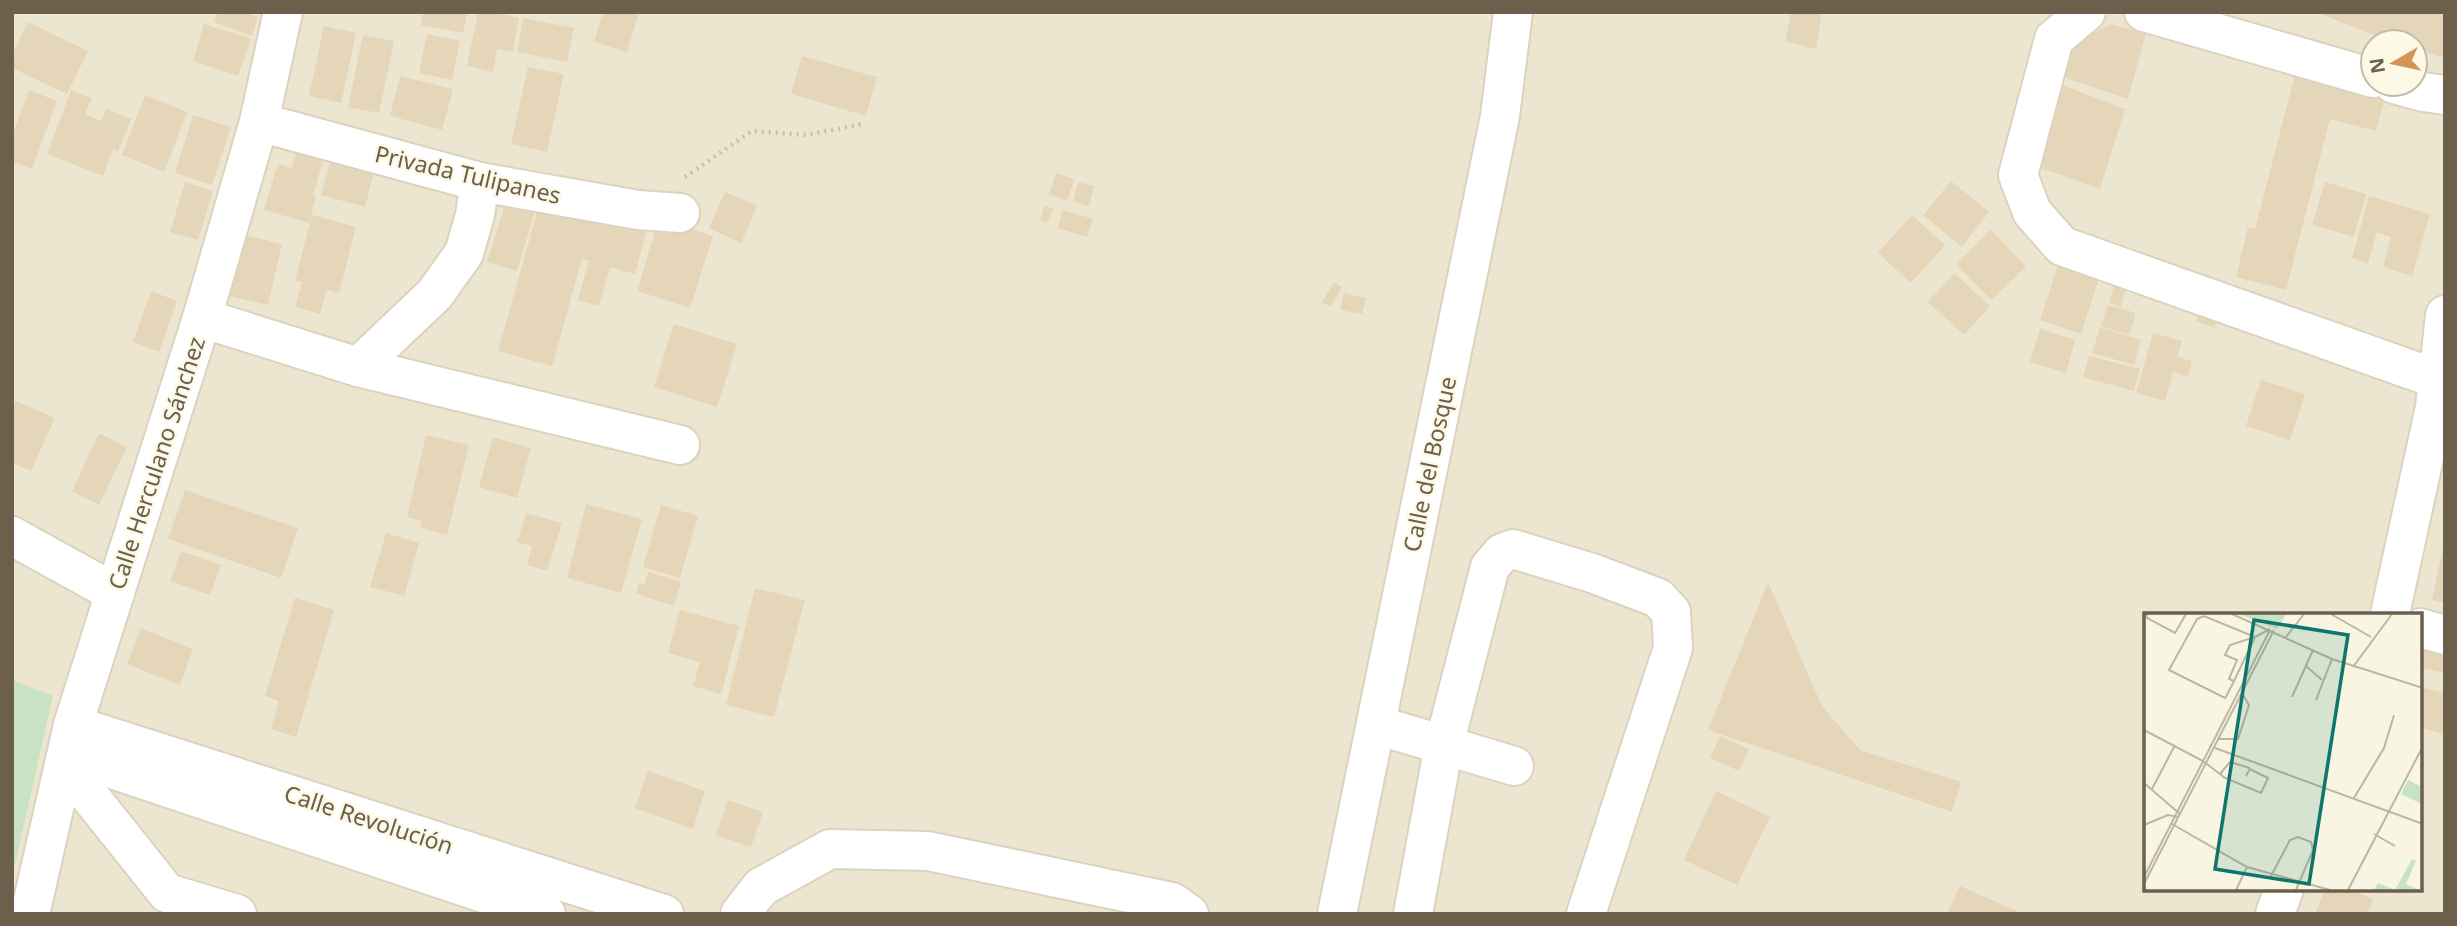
<svg xmlns="http://www.w3.org/2000/svg" width="2457" height="926" font-family="'Noto Sans',sans-serif">
<style>
.residential{fill:#ece6d0;fill-rule:evenodd}
.green{fill:#c7e3c3}
.building{fill:#e5d6b9}
.lines{fill:none;stroke-linecap:round;stroke-linejoin:round}
.minor-casing{stroke:#dbd3bf;stroke-width:42}
.path{stroke:#cebfa2;stroke-width:4.5;stroke-dasharray:2 5;stroke-linecap:butt}
.minor{stroke:#fff;stroke-width:38}
.labels{text-anchor:middle;dominant-baseline:central;stroke-width:5;stroke-linejoin:round;paint-order:stroke}
.street-label{font-size:23px;fill:#6c604c;stroke:#fcf9e7}
.inset-road{fill:none;stroke:#bcb6a2;stroke-width:2}
.view{fill:#0f766e;fill-opacity:0.15;stroke:#0f766e;stroke-width:3.5}
.inset-edge{fill:none;stroke:#6c604c;stroke-width:3.5}
</style>
<rect width="100%" height="100%" fill="#f8f6e2"/>
<path class="residential" d="M12,12H2445V914H12ZM2373,42H2415V84H2373ZM2146,614H2420V889H2146Z"/>
<polygon class="green" points="12,680 53,696 12,877"/>
<g class="building">
<polygon points="218,12 245,12 258,17 252,36 214,22"/>
<polygon points="423,12 467,12 463,33 421,25"/>
<polygon points="478,12 491,12 519,18 513,52 497,49 493,72 467,66"/>
<polygon points="603,12 639,12 627,52 594,42"/>
<polygon points="1791,12 1822,12 1816,49 1785,41"/>
<polygon points="2315,12 2445,12 2445,58 2415,49 2415,42 2392,42"/>
<polygon points="523,18 574,28 567,62 517,52"/>
<polygon points="28,22 88,51 67,94 12,68 12,55"/>
<polygon points="204,24 251,39 238,76 193,61"/>
<polygon points="2110,24 2146,33 2128,99 2063,77 2070,46"/>
<polygon points="324,26 356,33 341,103 309,96"/>
<polygon points="427,34 460,41 452,80 419,73"/>
<polygon points="363,35 394,41 379,113 348,107"/>
<polygon points="802,56 877,77 866,116 791,94"/>
<polygon points="2298,63 2388,86 2376,131 2330,119 2286,290 2236,277 2248,227 2255,229"/>
<polygon points="528,67 564,74 547,152 511,144"/>
<polygon points="400,76 453,89 442,130 390,116"/>
<polygon points="2049,80 2125,109 2100,189 2030,164"/>
<polygon points="29,90 57,101 32,169 12,161 12,136"/>
<polygon points="71,90 92,98 85,114 101,121 106,109 131,119 118,152 113,149 103,176 47,154"/>
<polygon points="145,95 187,112 164,172 122,155"/>
<polygon points="193,115 231,127 212,185 175,173"/>
<polygon points="301,136 328,143 313,196 316,196 309,223 264,210 278,164 292,168"/>
<polygon points="335,145 378,156 365,207 321,195"/>
<polygon points="1056,173 1074,179 1067,201 1049,194"/>
<polygon points="1951,181 1989,212 1962,247 1923,215"/>
<polygon points="185,182 213,191 198,240 170,232"/>
<polygon points="1078,182 1094,186 1089,206 1073,202"/>
<polygon points="2325,182 2366,194 2354,237 2312,225"/>
<polygon points="725,192 757,206 741,243 709,228"/>
<polygon points="508,195 537,204 517,271 487,262"/>
<polygon points="542,195 648,226 635,274 610,267 599,306 578,300 589,261 582,259 552,366 498,351"/>
<polygon points="2369,196 2430,214 2412,276 2383,267 2391,237 2377,232 2368,263 2352,258"/>
<polygon points="1044,206 1053,208 1048,223 1040,221"/>
<polygon points="1063,210 1093,219 1087,237 1058,228"/>
<polygon points="312,215 356,227 339,293 327,290 320,314 295,307 302,282 295,281"/>
<polygon points="1912,215 1945,245 1911,283 1878,253"/>
<polygon points="659,219 713,236 690,308 637,291"/>
<polygon points="1991,230 2026,267 1991,300 1956,264"/>
<polygon points="240,234 282,244 268,305 226,295"/>
<polygon points="2062,253 2103,266 2081,334 2040,320"/>
<polygon points="1954,273 1990,306 1964,335 1928,302"/>
<polygon points="2116,279 2127,283 2121,307 2109,303"/>
<polygon points="1334,282 1342,287 1330,307 1322,302"/>
<polygon points="151,291 177,301 159,352 133,342"/>
<polygon points="1344,293 1366,298 1362,314 1340,310"/>
<polygon points="2108,305 2136,313 2129,335 2101,326"/>
<polygon points="2200,311 2218,316 2215,328 2196,322"/>
<polygon points="674,324 737,344 717,407 654,387"/>
<polygon points="2100,327 2141,340 2134,365 2092,353"/>
<polygon points="2040,329 2075,340 2066,373 2030,362"/>
<polygon points="2153,333 2182,341 2177,357 2192,361 2188,376 2173,372 2165,401 2136,393"/>
<polygon points="2089,356 2140,369 2134,391 2083,377"/>
<polygon points="2261,380 2305,394 2290,440 2246,426"/>
<polygon points="16,401 55,418 31,471 12,463 12,408"/>
<polygon points="99,433 127,447 99,505 72,491"/>
<polygon points="426,435 469,445 447,535 420,528 422,521 407,517"/>
<polygon points="493,437 531,448 517,498 479,487"/>
<polygon points="185,490 298,528 281,578 168,539"/>
<polygon points="586,504 642,519 621,593 567,578"/>
<polygon points="661,505 698,516 680,578 643,567"/>
<polygon points="526,513 562,523 547,571 527,565 532,546 517,542"/>
<polygon points="386,533 419,543 404,596 370,587"/>
<polygon points="2444,543 2445,543 2445,603 2432,600"/>
<polygon points="181,551 221,565 210,595 170,581"/>
<polygon points="648,572 681,582 674,606 636,594 639,583 644,585"/>
<polygon points="1768,582 1822,706 1860,750 1961,782 1952,812 1708,730"/>
<polygon points="755,588 805,600 774,717 726,705"/>
<polygon points="295,598 334,610 296,737 271,729 279,701 265,696"/>
<polygon points="680,610 739,626 721,694 693,686 700,662 668,653"/>
<polygon points="141,628 193,649 180,685 127,664"/>
<polygon points="2420,645 2445,650 2445,673 2420,668"/>
<polygon points="2420,687 2445,693 2445,734 2420,728"/>
<polygon points="1720,736 1749,749 1739,771 1710,758"/>
<polygon points="648,771 705,791 693,829 635,808"/>
<polygon points="1716,791 1770,817 1737,885 1684,860"/>
<polygon points="728,800 763,812 751,847 716,835"/>
<polygon points="1960,886 2024,914 1947,914"/>
<polygon points="2325,889 2348,889 2373,899 2367,914 2315,914"/>
</g>
<g class="lines">
<defs>
<g id="minor">
<polyline points="2086,12 2054,39 2018,175 2032,212 2062,246 2437,379"/>
<polyline points="2144,12 2373,78"/>
<polyline points="2394,84 2423,92 2445,95"/>
<polyline points="259,122 480,182 638,210 680,213"/>
<polyline points="202,318 358,367 680,445"/>
<polyline points="358,367 435,294 464,253 475,215 480,182"/>
<polyline points="12,536 115,593"/>
<polyline points="2390,614 2435,407 2445,315"/>
<polyline points="2420,628 2445,635"/>
<polyline points="73,725 664,914"/>
<polyline points="1376,725 1444,745 1413,914"/>
<polyline points="67,754 546,914"/>
<polyline points="64,764 167,893 237,914"/>
<polyline points="1514,766 1444,745 1490,567 1502,553 1513,549 1592,573 1658,598 1671,612 1673,648 1586,914"/>
<polyline points="30,914 73,725 202,318 259,122 283,12"/>
<polyline points="740,914 761,887 830,849 928,851 1172,902 1189,914"/>
<polyline points="1337,914 1500,116 1513,12"/>
<polyline points="2275,914 2284,889"/>
</g>
</defs>
<use href="#minor" class="minor-casing"/>
<polyline class="path" points="685,177 752,131 806,135 862,124"/>
<use href="#minor" class="minor"/>
</g>
<g class="labels">
<g class="street-label">
<text transform="translate(468 174) rotate(13)">Privada Tulipanes</text>
<text transform="translate(156 463) rotate(-72)">Calle Herculano Sánchez</text>
<text transform="translate(1429 464) rotate(-78)">Calle del Bosque</text>
<text transform="translate(369 819) rotate(18)">Calle Revolución</text>
</g>
</g>
<g transform="translate(2144 613)">
<rect width="278" height="278" fill="#f8f6e2"/>
<path d="M95,1H142L133,16ZM264,167L278,174V191L257,181ZM268,246L272,248L262,271L275,277H230L234,270L251,277Z" fill="#c7e3c3"/>
<path class="inset-road" d="M3,1V5L31,20L42,1M88,1L188,46L279,75M187,1L227,24M142,24L160,1M162,53L178,67M209,54L248,1M90,68L85,66L93,47L81,42L86,32L111,24L60,3L53,6L25,57L81,85L82,84L90,68L111,24L126,16M148,84L169,37M172,87L188,46M0,117L59,148L81,165L117,180L124,165L106,156L102,163M75,126H94L105,92L98,80M71,135L279,211M76,161L86,149L106,155M0,170L36,201M8,176L31,132M210,185L240,135L250,102M28,211L103,254L186,277M0,212L24,202L34,204M230,221L251,233M127,263L146,227L154,224L167,229L169,237L152,277M0,264L126,17M0,271L130,17M92,277L103,254M204,277L279,133"/>
<path class="view" d="M110,7L204,22L165,271L71,256Z"/>
<rect width="278" height="278" class="inset-edge"/>
</g>
<rect width="2457" height="926" fill="none" stroke="#6c604c" stroke-width="28"/>
<g transform="translate(2394 63) rotate(261)"><circle r="33" fill="#fcf9e7" stroke="#c2bca9" stroke-width="2"/>
<path d="M0-5L12 26L0 18L-12 26Z" fill="#d29457"/>
<text y="-10" font-size="19" font-weight="bold" text-anchor="middle" fill="#6c604c">N</text>
</g>
</svg>
